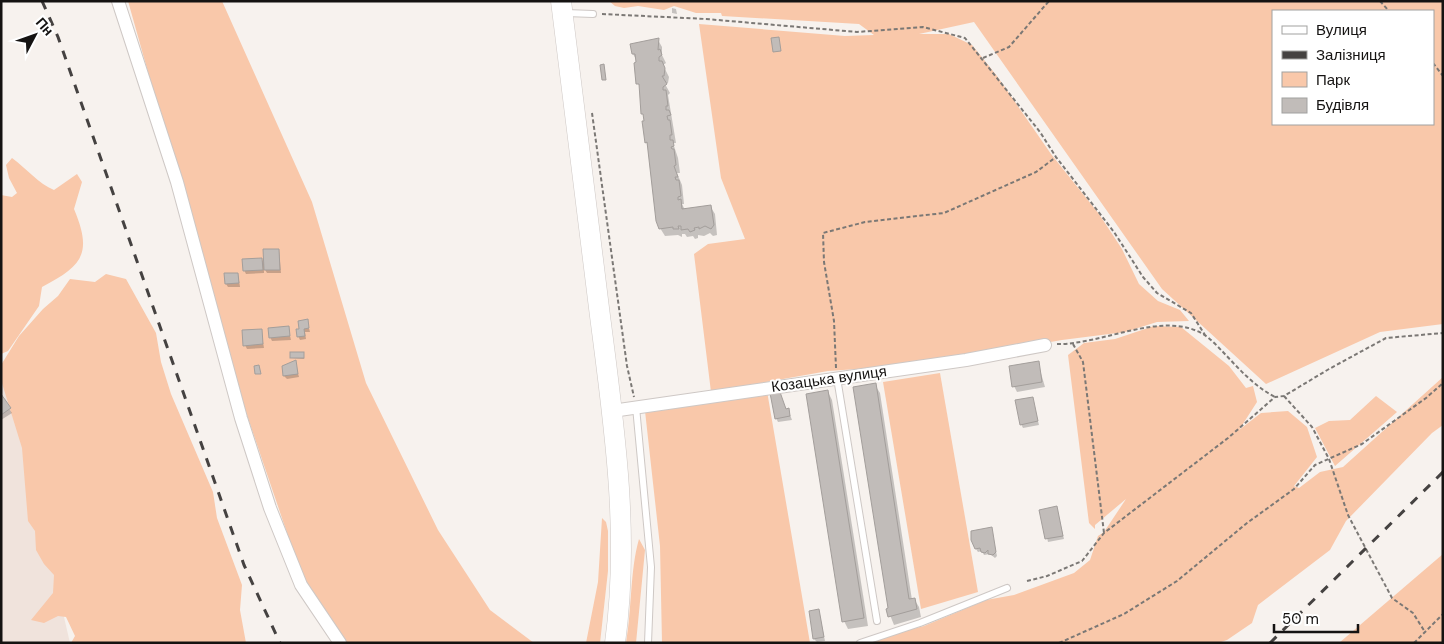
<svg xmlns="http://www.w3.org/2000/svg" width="1444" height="644" font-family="'DM Sans',sans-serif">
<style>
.built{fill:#f0e3dc}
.green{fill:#f9c8aa;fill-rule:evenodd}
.shadow{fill:#0003}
.building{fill:#c1bcb9;stroke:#a39e9b}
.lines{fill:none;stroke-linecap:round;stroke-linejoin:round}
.service-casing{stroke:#cec8c5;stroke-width:8}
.minor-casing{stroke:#cec8c5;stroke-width:14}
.primary-casing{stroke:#cec8c5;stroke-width:21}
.path{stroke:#7b7875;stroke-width:2;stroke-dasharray:4 2.5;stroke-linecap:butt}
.service{stroke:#fff;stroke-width:6}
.minor{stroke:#fff;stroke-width:12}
.primary{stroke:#fff;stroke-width:20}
.rail{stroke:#454241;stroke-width:3;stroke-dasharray:9 9;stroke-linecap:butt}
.labels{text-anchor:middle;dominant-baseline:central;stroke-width:4;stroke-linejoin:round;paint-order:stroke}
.street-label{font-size:15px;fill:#151312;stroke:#fff}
</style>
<rect width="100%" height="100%" fill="#f7f2ee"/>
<polygon class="built" points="1,369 15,405 70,643 1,643"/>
<g class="green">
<polygon points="128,1 222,1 312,202 366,383 438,530 490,610 534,643 347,643 302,577 232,371"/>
<path d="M609,1H1443V324L1380,332L1266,384L1162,289L974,22L919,34H949L972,45L997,76L1051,154L1099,214L1122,249L1139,284L1158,301L1180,310L1189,321L1157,322L1125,332L1062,340L917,365L828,371L711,392L694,254L708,244L745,239L721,178L699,24L845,36L874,35L859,24L722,16L721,13H696L674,6L664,10L638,6L624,8L615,6ZM1273,11H1433V124H1273Z"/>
<path d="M12,158C26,168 39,184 54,190L77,174L82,182L74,209C93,254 82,266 42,287L39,306L8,351L1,354V195L12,197L17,193L9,178L6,165Z"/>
<polygon points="106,274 126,279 156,333 161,362 171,394 213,492 217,518 242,585 240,610 246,643 71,643 75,636 66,617 58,616 44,623 31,620 53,593 54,575 44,564 36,550 35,531 28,521 22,448 1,380 1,365 19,336 43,309 58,296 70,279 95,282"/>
<polygon points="1154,326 1181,327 1229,366 1246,388 1253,386 1257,402 1239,430 1261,413 1288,411 1307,427 1317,457 1294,486 1299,488 1320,472 1343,467 1443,377 1443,425 1432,433 1346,521 1330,550 1258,605 1252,623 1227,640 1218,643 856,643 924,626 986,600 1014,595 1074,573 1090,560 1098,536 1104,532 1126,499 1095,525 1095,529 1089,523 1068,355 1084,343 1115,339"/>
<polygon points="940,373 978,592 921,609 883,382"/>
<polygon points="767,391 810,643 662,643 660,546 645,411"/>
<polygon points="1376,396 1397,412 1335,466 1315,428 1329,421 1350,420"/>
<polygon points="602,518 606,522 608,531 608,571 600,643 586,643 598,582"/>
<path d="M639,539L645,550L636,643H626C632,609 630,570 639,539Z"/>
<polygon points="1443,554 1443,643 1339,643"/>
</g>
<g class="shadow">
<polygon points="672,8 676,9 677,14 672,13"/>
<polygon points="658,40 662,47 662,55 666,63 663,65 669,77 668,83 665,84 670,93 668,95 676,143 673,143 678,158 680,173 677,173 682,185 684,204 682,204 685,210 710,206 715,214 717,235 713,236 710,233 704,236 698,235 698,238 695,239 693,236 687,237 685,234 682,234 682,237 678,235 665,236 660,228 648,151 649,148 646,142 641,89 638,83 637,61 633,54"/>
<polygon points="279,250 281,273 267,273 264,268 264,273 246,274 244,270 262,260 265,265"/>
<polygon points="238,274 240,287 228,287 226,284"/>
<polygon points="307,321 310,332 305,332 306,339 300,340 298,336"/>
<polygon points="288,327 291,340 272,341 270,337"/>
<polygon points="261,330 264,348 247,349 245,345"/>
<polygon points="303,353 304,359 291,358"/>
<polygon points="295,362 299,377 287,379 284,376"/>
<polygon points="1038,363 1045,387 1017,392 1014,386"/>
<polygon points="875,385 880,393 912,600 914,599 919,607 921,617 894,625 888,610 890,609"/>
<polygon points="828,392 832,400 868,626 848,629 844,621"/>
<polygon points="1,397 12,413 1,420"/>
<polygon points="1032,398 1039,425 1023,428 1021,424"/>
<polygon points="788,409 792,420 778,422 776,418"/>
<polygon points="1057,508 1064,539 1048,542 1041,511"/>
<polygon points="991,529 997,556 995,558 990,554 984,555 982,551 978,552 976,549"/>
<polygon points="819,611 825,641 817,642 814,639"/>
</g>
<g class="building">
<polygon points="779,37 781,51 773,52 771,38"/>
<polygon points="659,38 658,50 660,49 662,55 659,57 659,61 662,61 665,68 664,76 662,76 667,84 663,87 663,90 666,90 668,106 666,106 666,110 669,110 671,115 667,116 668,120 670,120 672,135 670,135 670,140 673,140 674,146 671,147 672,149 674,149 676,165 674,166 678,177 675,177 676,180 679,180 681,196 678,197 678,200 681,199 682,209 711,205 714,225 711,229 705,226 699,229 699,227 694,228 695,230 690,232 688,229 681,230 681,226 678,226 679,229 673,229 673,227 659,229 656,221 647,142 645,143 642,121 644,121 643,114 641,114 639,84 636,84 634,63 636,62 635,54 632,54 630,44"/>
<polygon points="604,64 606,80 602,80 600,65"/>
<polygon points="263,249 279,249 280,270 264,270"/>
<polygon points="262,258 263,270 243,271 242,259"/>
<polygon points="224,273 238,273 239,283 225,284"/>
<polygon points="308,319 309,328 304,329 305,336 297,337 296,329 299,329 298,321"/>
<polygon points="289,326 290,336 269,338 268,328"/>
<polygon points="262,329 263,344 243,346 242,330"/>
<rect x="290" y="352" width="14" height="6"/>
<polygon points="296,360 298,374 283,376 282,366"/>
<polygon points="1039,361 1042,382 1012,387 1009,366"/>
<polygon points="259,365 261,374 255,374 254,366"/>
<polygon points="876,383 909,599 915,598 917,609 888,617 886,609 888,608 853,387"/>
<polygon points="828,390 864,618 842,622 806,394"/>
<polygon points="780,392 786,409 789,408 790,416 775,419 770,393"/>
<polygon points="1,394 11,408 1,415"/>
<polygon points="1033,397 1038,421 1020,425 1015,400"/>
<polygon points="1057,506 1063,536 1045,539 1039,510"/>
<polygon points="992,527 996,552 993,555 988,554 988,550 985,553 981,552 980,548 975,549 971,540 971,531"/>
<polygon points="819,609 824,637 813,639 809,611"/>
</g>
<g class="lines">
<defs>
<g id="service">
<polyline points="566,13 593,14"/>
<polyline points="837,378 877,621"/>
<polyline points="636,407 651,567 648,643"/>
<polyline points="860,643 920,623 1007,588"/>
</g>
<g id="minor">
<polyline points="118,1 177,182 241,418 270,508 301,585 340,643"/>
<polyline points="612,411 966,360 1045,345"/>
</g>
<path id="primary" d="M561,1C574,106 587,211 600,316C614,424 630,534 615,643"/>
</defs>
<use href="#service" class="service-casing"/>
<use href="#minor" class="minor-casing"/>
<use href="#primary" class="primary-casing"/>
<g class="path">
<polyline points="1380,1 1389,11"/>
<polyline points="602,14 706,19 857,32 923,27 965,38 1040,132 1056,157 1114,232 1143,277 1157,293 1191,313 1205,335"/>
<polyline points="983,58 1009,47 1049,1"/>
<polyline points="1433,63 1443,76"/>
<polyline points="592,113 627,366 634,397"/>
<path d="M1057,344C1102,345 1162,310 1203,334C1210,338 1217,346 1223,352C1239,369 1254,386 1275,397"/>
<polyline points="1073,344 1083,362 1104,533"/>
<polyline points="836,368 834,321 824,262 823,233 865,222 944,213 1036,172 1056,157"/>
<polyline points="1284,396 1312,427 1329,459 1348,515 1392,598 1413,613 1425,632"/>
<polyline points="1027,581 1047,576 1082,561 1104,533 1228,438 1275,397 1284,396 1329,369 1386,338 1443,333"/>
<polyline points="1059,643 1124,614 1177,581 1247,523 1294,489 1315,465 1362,444 1426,398 1443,383"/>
<polyline points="1414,643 1443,614"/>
</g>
<use href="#service" class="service"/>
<use href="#minor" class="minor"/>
<use href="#primary" class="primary"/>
<g class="rail">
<polyline points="42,1 58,37 244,565 280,643"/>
<polyline points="1270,643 1443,472"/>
</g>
</g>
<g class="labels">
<g class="street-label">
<text transform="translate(829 379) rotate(-8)">Козацька вулиця</text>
</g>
</g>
<rect width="1444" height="644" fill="none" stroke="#151312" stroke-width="5"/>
<rect x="1272" y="10" width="162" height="115" fill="#ffffff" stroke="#a1a1a0"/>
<rect x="1282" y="26" width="25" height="8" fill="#ffffff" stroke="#a1a1a0"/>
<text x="1316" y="35" font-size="15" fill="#151312">Вулиця</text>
<rect x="1282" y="51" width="25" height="8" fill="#454241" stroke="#a1a1a0"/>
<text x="1316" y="60" font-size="15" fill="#151312">Залізниця</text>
<rect x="1282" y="72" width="25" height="15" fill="#f9c8aa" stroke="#a1a1a0"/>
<text x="1316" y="85" font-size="15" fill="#151312">Парк</text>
<rect x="1282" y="98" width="25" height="15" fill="#c1bcb9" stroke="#a1a1a0"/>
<text x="1316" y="110" font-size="15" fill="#151312">Будівля</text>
<g transform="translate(35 35) rotate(49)" stroke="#ffffff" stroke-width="4" paint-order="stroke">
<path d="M0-4L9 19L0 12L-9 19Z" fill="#151312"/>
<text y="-8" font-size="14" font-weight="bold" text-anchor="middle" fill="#151312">Пн</text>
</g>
<path d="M1274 624v8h84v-8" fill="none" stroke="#151312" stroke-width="2.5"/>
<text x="1282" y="624" font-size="15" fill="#151312" stroke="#ffffff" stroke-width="4" paint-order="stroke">50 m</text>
</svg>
